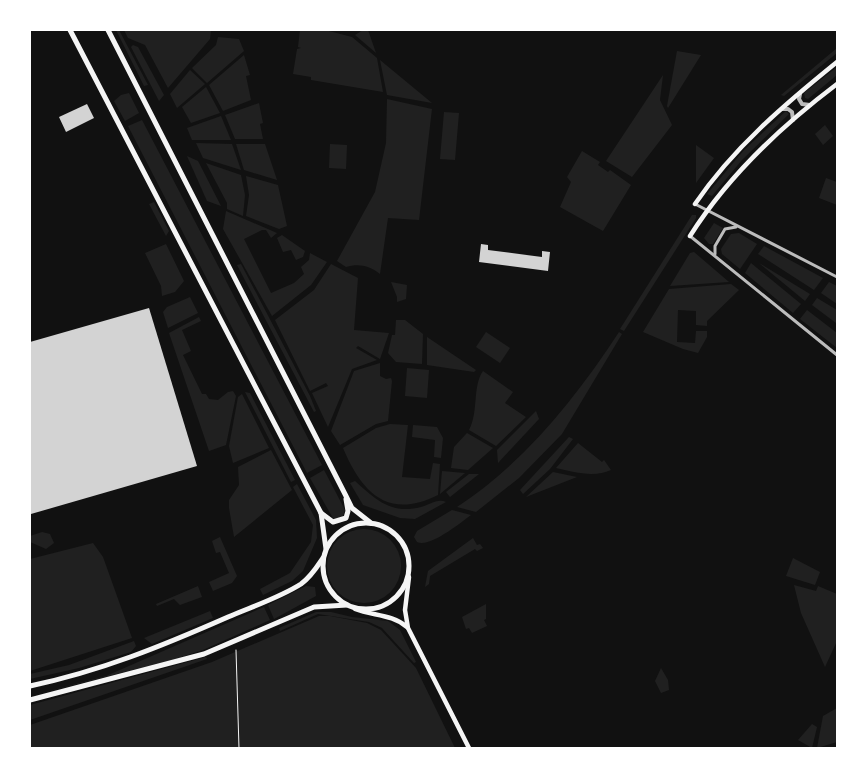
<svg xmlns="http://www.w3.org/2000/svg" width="867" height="778" font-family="Rubik,sans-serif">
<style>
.green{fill:#202020}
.building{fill:#d3d3d3}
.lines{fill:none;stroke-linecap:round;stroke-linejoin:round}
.path{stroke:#f5f5f5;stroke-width:1}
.minor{stroke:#bcbcbc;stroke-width:3}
.tertiary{stroke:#bcbcbc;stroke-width:4}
.secondary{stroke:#f5f5f5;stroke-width:4.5}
.primary{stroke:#f5f5f5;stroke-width:5}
</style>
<rect width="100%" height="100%" fill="#111"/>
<g class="green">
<polygon points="116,30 119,30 148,85 144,86"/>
<polygon points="124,30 211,30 210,39 168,88 145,45 128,38"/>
<polygon points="300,30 325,30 352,37 377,58 383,92 311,80 311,77 293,74 297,49 301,48 298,47"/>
<polygon points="363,30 368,30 376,53 355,35"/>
<polygon points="218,37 239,39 244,51 207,83 192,68 216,45"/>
<polygon points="133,45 138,47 164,95 159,101 131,47"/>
<polygon points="837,48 837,53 784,96 781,95"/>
<polygon points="677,51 701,55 668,108 667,106"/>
<polygon points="244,55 250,75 246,76 251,100 223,111 209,85"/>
<polygon points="380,60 432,103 387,95"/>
<polygon points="837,67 837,75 808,99 805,98 804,93"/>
<polygon points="190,70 205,84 177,108 170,94"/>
<polygon points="663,75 660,100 672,125 632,177 606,161"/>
<polygon points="206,87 220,113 191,123 182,107"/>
<polygon points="129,93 139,113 125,121 114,101 121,95"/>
<path d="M387,99L432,109L419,220L388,218L380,274C370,266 359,263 346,267L337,261L375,192L386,143Z"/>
<polygon points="259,103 263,123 260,124 263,139 235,139 225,115"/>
<polygon points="786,111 789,114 742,160 712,196 707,194 744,150"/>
<polygon points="444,112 459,113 455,160 440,159"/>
<polygon points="221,116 231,140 192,140 187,128"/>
<polygon points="142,120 322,465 307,473 128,126"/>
<polygon points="825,125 833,136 823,145 815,134"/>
<polygon points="196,143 232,144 241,170 203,158"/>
<polygon points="236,144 265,144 277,180 244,170"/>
<polygon points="330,144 347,145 346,169 329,168"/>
<polygon points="696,145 714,158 696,183"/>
<polygon points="582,151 600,162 598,165 608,172 610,170 631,185 603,231 560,207 571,182 567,177"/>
<polygon points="187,156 198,161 221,206 207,201"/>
<polygon points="206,163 241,175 245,195 243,216 227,209 227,203"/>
<polygon points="246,176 278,185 287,226 279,229 246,216 249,195"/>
<polygon points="826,178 837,182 837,205 819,198"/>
<polygon points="154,202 169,231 166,236 149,204"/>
<polygon points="226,211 277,233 271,238 266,230 262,230 244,239 271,293 294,283 304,274 301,267 309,260 310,253 327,262 311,285 272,316 223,229"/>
<polygon points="692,215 696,215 696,218 624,331 620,329"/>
<polygon points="714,223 723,228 713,244 709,244 704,238"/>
<polygon points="739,233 757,244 740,269 722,254 721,249 731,234"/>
<polygon points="282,235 305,251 303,257 296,260 291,250 283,252 277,238"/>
<polygon points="166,244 184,281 175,292 162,296 161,286 145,253"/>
<polygon points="764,246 823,278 814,290 758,254"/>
<polygon points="694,252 729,282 670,286 690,253"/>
<polygon points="751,263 801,304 793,313 745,273"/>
<polygon points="759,263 810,294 805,301"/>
<polygon points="241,264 310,396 316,411 314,412 237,265"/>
<polygon points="331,264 358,278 354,330 389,333 380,359 358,346 356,348 377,360 352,369 328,427 312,393 328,386 326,383 310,391 275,320 314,290"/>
<polygon points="391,282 407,285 406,299 397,302 397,297"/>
<polygon points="829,282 837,286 837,304 821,293"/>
<polygon points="731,284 739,290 707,321 707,326 696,325 696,311 678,310 677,342 695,343 696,331 707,331 707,337 698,353 683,349 643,332 669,289"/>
<polygon points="190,297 198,313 168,328 163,312 167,307"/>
<polygon points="817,298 837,310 836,323 812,305"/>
<polygon points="807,310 837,333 837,348 800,319"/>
<polygon points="199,317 201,321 182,330 191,351 183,355 202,394 206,394 209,399 218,400 228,392 233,391 236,396 226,445 209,451 169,333"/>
<polygon points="396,320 405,320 423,334 422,364 396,362 388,353 392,335 395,335"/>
<polygon points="486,332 510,348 500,363 476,347"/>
<path d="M619,332L622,334L562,434L519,478L476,512L457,507C523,464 576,398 619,332Z"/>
<polygon points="427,337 476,370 474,372 427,365"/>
<polygon points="380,363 380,376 386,379 391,378 392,381 388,421 376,424 340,445 331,431 354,371"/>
<polygon points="407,368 429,370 427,398 405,396"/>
<path d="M483,371L513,392L505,403L526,417L496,446L469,430C479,411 472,387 483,371Z"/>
<polygon points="245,392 250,393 295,480 291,482"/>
<polygon points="242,394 269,448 233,463 229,446 238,397"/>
<polygon points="536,411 539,419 498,463 497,450"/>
<path d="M390,424L408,425L402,477L430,479L433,463L440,464L438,495C388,520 362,493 343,448L376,428Z"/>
<polygon points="413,425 437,427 443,438 441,458 434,457 435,440 412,437"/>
<polygon points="467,433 493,448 468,470 451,468 454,447"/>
<polygon points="569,437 573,439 550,469 523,494 520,490"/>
<path d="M578,443L602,462L604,460L611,470C594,478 574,472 556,468Z"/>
<polygon points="271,450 292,490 234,537 229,508 229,500 239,485 238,467"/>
<polygon points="324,470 345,510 343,516 334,520 310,478"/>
<polygon points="442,471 465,473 440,494"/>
<polygon points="553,472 577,477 526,497"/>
<polygon points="469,474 479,474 450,497 446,492"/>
<path d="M355,481C375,499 391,515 421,507C430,505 437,498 446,502L415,519L400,518L363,505L350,483Z"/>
<polygon points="297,484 316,520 317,538 303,571 292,581 263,595 260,589 290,573 311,542 313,525 293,487"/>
<path d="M452,510L471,515C460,523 430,548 417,542L414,537L417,531Z"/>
<circle cx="364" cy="566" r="37"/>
<polygon points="42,532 50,534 54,543 46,549 30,542 30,536"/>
<polygon points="220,537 237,576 232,583 213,591 209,582 229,573 220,552 216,553 212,541"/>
<polygon points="473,538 477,545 480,544 483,548 477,551 475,549 430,576 429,584 425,587 428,571"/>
<polygon points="93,543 103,557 132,638 30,671 30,559"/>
<polygon points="793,558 820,572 815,585 786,576"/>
<polygon points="794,585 816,591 818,586 837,594 837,641 825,667 801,613"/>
<polygon points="198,586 202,597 180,605 174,599 157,606 156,604"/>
<polygon points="306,586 315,587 316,596 274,619 268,605"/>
<polygon points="486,604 486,619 484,620 487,626 472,633 469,628 466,629 462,617"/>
<polygon points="264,607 270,620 203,650 172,660 30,696 106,676"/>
<polygon points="210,611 213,618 152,644 144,638"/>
<polygon points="316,612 331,612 352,617 388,621 400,630 416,662 414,663 382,628 369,622 318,614 280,631 279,628"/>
<polygon points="319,616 330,616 367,623 381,630 416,668 455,748 30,748 30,725 212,662"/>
<polygon points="134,641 136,646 131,652 79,668 30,679 30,674 69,665"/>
<polygon points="206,657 207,659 30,720 30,705"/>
<polygon points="661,668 668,680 669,690 661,693 655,681"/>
<polygon points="837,708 837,742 817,748 823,716"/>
<polygon points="812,724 817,727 812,748 798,740"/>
</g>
<g class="building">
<polygon points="87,104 94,118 66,132 59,117"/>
<polygon points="481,244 488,245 488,250 542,257 542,251 550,252 548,271 479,262"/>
<polygon points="149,308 197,466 31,514 30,342"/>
</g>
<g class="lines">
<polyline class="path" points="236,650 239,748"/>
<g class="minor">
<polyline points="695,204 837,277"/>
<polyline points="690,236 837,355"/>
<polyline points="715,254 715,246 725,229 736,227"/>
</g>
<g class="tertiary">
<polyline points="800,94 799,99 802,104 810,105"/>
<polyline points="782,109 788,109 792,112 793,120"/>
</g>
<g class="secondary">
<path d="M695,204C733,148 785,104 837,62"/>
<path d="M690,236C728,176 780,127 837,84"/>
<polyline points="409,577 405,610 408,628 469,748"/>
<path d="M355,609C373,616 392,614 407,627"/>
</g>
<g class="primary">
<polyline points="70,30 321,513 326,549"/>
<polyline points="108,30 346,496 352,508 371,523"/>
<polyline points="321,513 333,522 346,518 348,511 346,499"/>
<circle cx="366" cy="566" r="43"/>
<path d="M30,686C101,671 162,646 228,617C251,607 279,598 301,584C311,577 317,567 323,558"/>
<polyline points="30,700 204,654 314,607 347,605"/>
</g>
</g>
<rect width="867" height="778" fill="none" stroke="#ffffff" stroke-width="62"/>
</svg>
